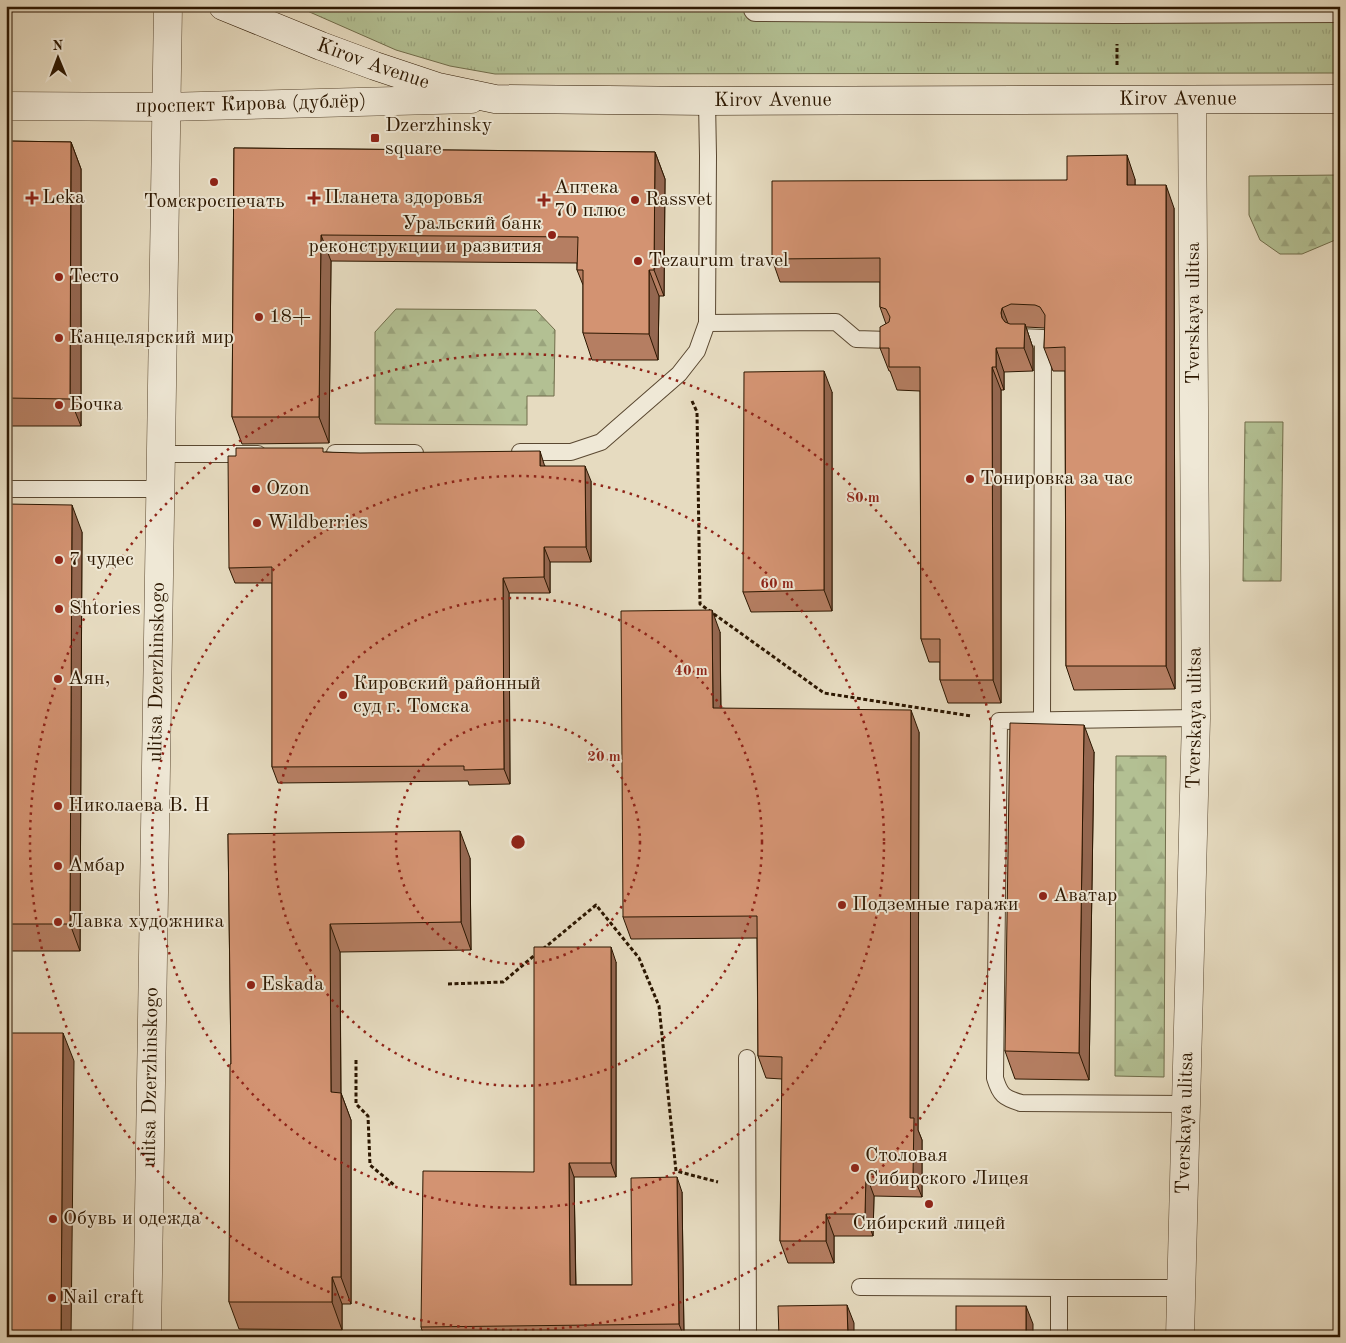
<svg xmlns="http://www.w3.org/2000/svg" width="1346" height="1343" font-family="'Old Standard TT',serif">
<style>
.forest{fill:url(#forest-firs);stroke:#706c4a}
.park{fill:url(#park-tufts);stroke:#706c4a}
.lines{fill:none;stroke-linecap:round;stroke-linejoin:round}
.service-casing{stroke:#5a4831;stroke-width:18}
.pedestrian-casing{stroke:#5a4831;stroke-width:26}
.minor-casing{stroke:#5a4831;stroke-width:29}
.secondary-casing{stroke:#2c1701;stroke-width:29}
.path{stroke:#2c1701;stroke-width:3;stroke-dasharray:4 2.5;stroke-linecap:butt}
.service{stroke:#efe8d6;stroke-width:16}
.pedestrian{stroke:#efe8d6;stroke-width:24}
.minor{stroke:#efe8d6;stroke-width:28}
.secondary{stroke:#efe8d6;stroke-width:28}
.tram{stroke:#2c1701;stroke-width:1}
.wall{fill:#b57e62;stroke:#2c1701}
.shaded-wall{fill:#946750;stroke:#2c1701}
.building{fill:#d39372;stroke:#2c1701}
.ring{fill:none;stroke:#8f2418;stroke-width:2.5;stroke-dasharray:2.5 5}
.poi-dot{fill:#8f2418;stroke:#efe8d6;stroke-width:2}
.labels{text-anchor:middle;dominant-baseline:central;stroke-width:4;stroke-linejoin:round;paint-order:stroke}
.street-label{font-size:20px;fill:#2c1701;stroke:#efe8d6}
.poi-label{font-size:20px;fill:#2c1701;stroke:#efe8d6;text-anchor:start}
.centre{fill:#8f2418;stroke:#efe8d6;stroke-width:2.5}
.ring-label{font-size:15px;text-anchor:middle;font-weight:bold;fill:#8f2418;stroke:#efe8d6;stroke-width:4;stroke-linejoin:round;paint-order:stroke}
</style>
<defs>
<pattern id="forest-firs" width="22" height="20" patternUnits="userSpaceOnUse" patternTransform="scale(1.25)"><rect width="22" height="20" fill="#b3c093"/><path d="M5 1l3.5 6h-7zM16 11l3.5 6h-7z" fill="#9aa47d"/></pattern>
<pattern id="park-tufts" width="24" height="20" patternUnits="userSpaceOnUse" patternTransform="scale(1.25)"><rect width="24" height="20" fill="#b3c093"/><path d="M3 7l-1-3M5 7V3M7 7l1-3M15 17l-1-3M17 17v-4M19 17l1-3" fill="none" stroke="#9aa47d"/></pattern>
</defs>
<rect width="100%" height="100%" fill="#e6dbc0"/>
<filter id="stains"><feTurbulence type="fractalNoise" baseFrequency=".004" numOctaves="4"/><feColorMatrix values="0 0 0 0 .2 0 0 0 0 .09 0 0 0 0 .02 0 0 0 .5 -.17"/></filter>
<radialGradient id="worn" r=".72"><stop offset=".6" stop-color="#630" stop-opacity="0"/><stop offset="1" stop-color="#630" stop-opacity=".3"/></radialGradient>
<g class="forest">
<polygon points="1340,175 1340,238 1302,254 1280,254 1260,240 1249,215 1249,176"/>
<polygon points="396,309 536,310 555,330 554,396 527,396 527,425 375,424 375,332"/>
<polygon points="1245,422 1283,422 1281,581 1243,581"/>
<polygon points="1116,756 1166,756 1164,1077 1115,1076"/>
</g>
<polygon class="park" points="296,6 1340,6 1340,73 495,74 450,66 396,50"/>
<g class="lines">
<defs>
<g id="service">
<polyline points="707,323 836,322 856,339 889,340"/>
<polyline points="1019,337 1043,338 1042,720"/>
<polyline points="520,452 571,452 601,442 679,374 697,351 707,323 708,156 707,101"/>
<polyline points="335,453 415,453"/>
<polyline points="160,454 258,454"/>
<polyline points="6,489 159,489"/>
<polyline points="747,1058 748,1337"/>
<path d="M1186,1104L1021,1103C1004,1098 1000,1095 995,1078L999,721L1196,718"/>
<polyline points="860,1287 1059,1288 1059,1337"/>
<polyline points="1059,1288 1181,1288"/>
</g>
<polyline id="pedestrian" points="756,9 1118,11 1340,10"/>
<g id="minor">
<path id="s1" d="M6,106L165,107L471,99"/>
<path id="s2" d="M147,1337L168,6"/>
<path id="s3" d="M1180,1337L1196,718L1192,100"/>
</g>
<g id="secondary">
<path id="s4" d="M223,6L321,46L375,66L438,87L495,99L707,101L1340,99"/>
</g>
</defs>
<use href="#service" class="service-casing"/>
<use href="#pedestrian" class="pedestrian-casing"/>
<use href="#minor" class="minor-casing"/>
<use href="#secondary" class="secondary-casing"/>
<g class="path">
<polyline points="1117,65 1117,44"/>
<polyline points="692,401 697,412 700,604 824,693 971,716"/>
<polyline points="543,949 596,905 639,958 659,1006 676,1171 718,1182"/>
<polyline points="448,984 503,982 536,954"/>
<polyline points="356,1060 356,1104 368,1116 370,1165 394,1185"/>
</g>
<use href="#service" class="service"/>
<use href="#pedestrian" class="pedestrian"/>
<use href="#minor" class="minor"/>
<use href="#secondary" class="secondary"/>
<polyline class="tram" points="6,15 25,6"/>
</g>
<g class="wall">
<polygon points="6,141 71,142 81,169 81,426 6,426"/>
<polygon points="234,148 655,152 665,179 664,296 659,296 658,360 592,360 583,333 583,285 577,270 577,263 331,261 329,443 242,444 232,417"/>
<polygon points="1135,179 1135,185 1174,208 1175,689 1074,690 1066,666 1065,371 1053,371 1044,348 1045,328 1026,327 1033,348 1033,371 1004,372 1004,390 1001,390 1001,703 948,703 940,680 940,662 929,662 921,639 920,391 897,390 890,371 889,371 880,348 886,324 880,307 880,282 780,282 772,259 1067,180"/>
<polygon points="832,392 832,611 751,612 743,592"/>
<polygon points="325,452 545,466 591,481 591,562 550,562 550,593 509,593 510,784 469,785 468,781 278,783 272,767 272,583 235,583 229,568"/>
<polygon points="6,504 82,532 80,951 6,951"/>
<polygon points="720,632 721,708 919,732 918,1130 922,1140 922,1197 874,1196 873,1236 834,1236 834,1263 788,1263 780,1241 782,1079 766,1078 758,1056 757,938 631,939 623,917"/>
<polygon points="1094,752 1089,1080 1015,1079 1005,1051"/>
<polygon points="228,834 470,858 471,950 340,952 341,1093 351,1120 351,1304 342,1304 342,1330 239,1329 229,1302 231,1064"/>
<polygon points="616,962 616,1177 574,1177 576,1285 632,1285 682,1192 684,1337 424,1337 421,1327 534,1172"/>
</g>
<g class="shaded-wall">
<polygon points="71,142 81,169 81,426 70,399"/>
<polygon points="655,152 665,179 664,296 654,270"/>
<polygon points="1127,155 1135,179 1135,208 1127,185"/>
<polygon points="1166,185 1174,208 1175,689 1166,666"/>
<polygon points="321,235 331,261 329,443 319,417"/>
<polygon points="649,270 659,296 658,360 649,334"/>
<polygon points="1002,308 1011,331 1002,318 1001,313"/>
<polygon points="1025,324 1033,348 1033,371 1024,348"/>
<polygon points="996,348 1004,372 1004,390 996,367"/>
<polygon points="992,367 1001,390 1001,703 993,680"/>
<polygon points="824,371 832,392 832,611 824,590"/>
<polygon points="540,451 545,467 540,466"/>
<polygon points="585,466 591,481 591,562 586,547"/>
<polygon points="72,505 82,532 80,951 70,924"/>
<polygon points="544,547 550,562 550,593 544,577"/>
<polygon points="503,578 509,593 510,784 504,769"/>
<polygon points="712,610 720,632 721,730 713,708"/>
<polygon points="911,710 919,732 918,1130 922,1140 922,1197 913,1175 910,1118"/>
<polygon points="1084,725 1094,752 1089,1080 1079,1053"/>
<polygon points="460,831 470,858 471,950 461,922"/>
<polygon points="330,924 340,952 341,1120 331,1092"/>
<polygon points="611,947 616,962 616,1177 611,1163"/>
<polygon points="63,1033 74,1061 71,1337 61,1337"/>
<polygon points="341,1093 351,1120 351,1304 341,1277"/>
<polygon points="569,1163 574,1177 576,1300 570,1285"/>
<polygon points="866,1174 874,1196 873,1236 865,1214"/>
<polygon points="677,1177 682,1192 684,1337 679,1324"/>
<polygon points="826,1214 834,1236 834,1263 826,1241"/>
<polygon points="332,1277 342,1304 342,1330 332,1302"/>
<polygon points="847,1305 854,1323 854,1337 848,1337"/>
<polygon points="1026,1306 1033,1324 1033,1337 1026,1337"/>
</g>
<g class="building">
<polygon points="6,141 71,142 70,399 6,398"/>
<polygon points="234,148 655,152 654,270 649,270 649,334 583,333 583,270 577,270 578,237 321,235 319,417 232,417"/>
<polygon points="1127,155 1127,185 1166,185 1166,666 1066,666 1065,347 1044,348 1045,315 1040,307 1035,305 1011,304 1002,308 1001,313 1002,318 1005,322 1010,324 1025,324 1024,348 996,348 996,367 992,367 993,680 940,680 940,639 921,639 920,367 889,367 889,348 880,348 880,327 889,322 890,317 886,309 880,307 880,258 772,259 772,181 1067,180 1067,156"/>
<polygon points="824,371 824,590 743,592 744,372"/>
<polygon points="236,448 323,448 323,452 360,453 540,451 540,466 585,466 586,547 544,547 544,577 503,578 504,769 464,770 464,766 272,767 272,567 229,568 228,456 236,456"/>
<polygon points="6,504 72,505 70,924 6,924"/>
<polygon points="712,610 713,708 911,710 910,1118 914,1118 913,1175 866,1174 865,1214 826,1214 826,1241 780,1241 782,1057 758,1056 757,916 623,917 621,611"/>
<polygon points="1010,723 1084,725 1079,1053 1005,1051"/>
<polygon points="460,831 461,922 330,924 331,1092 341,1093 341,1277 332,1277 332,1302 229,1302 230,1064 231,1064 228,834"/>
<polygon points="534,947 611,947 611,1163 569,1163 570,1285 632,1285 631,1178 677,1177 679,1324 421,1327 423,1171 534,1172"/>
<polygon points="6,1033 63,1033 61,1337 6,1337"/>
<polygon points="847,1305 848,1337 779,1337 778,1306"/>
<rect x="956" y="1306" width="70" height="31"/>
</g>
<g class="ring">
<circle cx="518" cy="842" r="122"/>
<circle cx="518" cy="842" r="244"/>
<circle cx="518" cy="842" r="366"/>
<circle cx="518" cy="842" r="488"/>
</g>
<g class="poi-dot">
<rect x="370" y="133" width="10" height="10" rx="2.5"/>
<circle cx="214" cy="182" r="5"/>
<path d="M29.5 190.5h5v5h5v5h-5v5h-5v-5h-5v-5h5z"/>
<path d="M311.5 190.5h5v5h5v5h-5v5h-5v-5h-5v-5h5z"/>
<path d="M541.5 192.5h5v5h5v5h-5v5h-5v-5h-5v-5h5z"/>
<circle cx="635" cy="200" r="5"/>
<circle cx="552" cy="235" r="5"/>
<circle cx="638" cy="261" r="5"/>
<circle cx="59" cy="277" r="5"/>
<circle cx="259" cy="317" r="5"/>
<circle cx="59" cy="338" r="5"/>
<circle cx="59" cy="405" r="5"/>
<circle cx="970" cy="479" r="5"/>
<circle cx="256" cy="489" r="5"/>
<circle cx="257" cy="523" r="5"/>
<circle cx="59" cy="560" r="5"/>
<circle cx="59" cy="609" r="5"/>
<circle cx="58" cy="679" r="5"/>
<circle cx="343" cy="695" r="5"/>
<circle cx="58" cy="806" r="5"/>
<circle cx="58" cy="866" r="5"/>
<circle cx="1043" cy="896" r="5"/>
<circle cx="842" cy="905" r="5"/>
<circle cx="58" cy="922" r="5"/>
<circle cx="251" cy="985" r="5"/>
<circle cx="855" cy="1168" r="5"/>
<circle cx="929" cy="1204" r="5"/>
<circle cx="53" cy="1219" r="5"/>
<circle cx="52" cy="1298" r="5"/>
</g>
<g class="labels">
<g class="street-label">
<text stroke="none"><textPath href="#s4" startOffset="161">Kirov Avenue</textPath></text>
<text stroke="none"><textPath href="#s4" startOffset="566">Kirov Avenue</textPath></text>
<text stroke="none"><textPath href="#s4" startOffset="971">Kirov Avenue</textPath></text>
<text stroke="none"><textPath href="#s1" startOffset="245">проспект Кирова (дублёр)</textPath></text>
<text transform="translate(1194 313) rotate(-90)">Tverskaya ulitsa</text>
<text stroke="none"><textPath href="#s2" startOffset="665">ulitsa Dzerzhinskogo</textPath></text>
<text stroke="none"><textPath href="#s3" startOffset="619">Tverskaya ulitsa</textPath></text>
<text stroke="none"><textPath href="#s2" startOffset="260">ulitsa Dzerzhinskogo</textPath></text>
<text stroke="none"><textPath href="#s3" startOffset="214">Tverskaya ulitsa</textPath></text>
</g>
<g class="poi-label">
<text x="385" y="126">Dzerzhinsky<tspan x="385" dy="23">square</tspan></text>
<text x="554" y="188">Аптека<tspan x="554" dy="23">70 плюс</tspan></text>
<text x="42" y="198">Leka</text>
<text x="324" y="198">Планета здоровья</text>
<text x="645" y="200">Rassvet</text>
<text x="214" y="202" text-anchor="middle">Томскроспечать</text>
<text x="542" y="224" text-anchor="end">Уральский банк<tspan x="542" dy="23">реконструкции и развития</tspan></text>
<text x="648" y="261">Tezaurum travel</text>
<text x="69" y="277">Тесто</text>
<text x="269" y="317">18+</text>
<text x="69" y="338">Канцелярский мир</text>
<text x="69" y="405">Бочка</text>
<text x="980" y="479">Тонировка за час</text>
<text x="266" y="489">Ozon</text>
<text x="267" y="523">Wildberries</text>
<text x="69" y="560">7 чудес</text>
<text x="69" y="609">Shtories</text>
<text x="68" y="679">Аян,</text>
<text x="353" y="684">Кировский районный<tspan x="353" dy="23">суд г. Томска</tspan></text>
<text x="68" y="806">Николаева В. Н</text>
<text x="68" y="866">Амбар</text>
<text x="1053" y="896">Аватар</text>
<text x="852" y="905">Подземные гаражи</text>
<text x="68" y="922">Лавка художника</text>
<text x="261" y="985">Eskada</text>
<text x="865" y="1156">Столовая<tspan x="865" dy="23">Сибирского Лицея</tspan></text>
<text x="63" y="1219">Обувь и одежда</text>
<text x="929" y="1224" text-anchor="middle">Сибирский лицей</text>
<text x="62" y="1298">Nail craft</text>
</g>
</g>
<circle cx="518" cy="842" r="8" class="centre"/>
<g class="ring-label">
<text x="863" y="502">80 m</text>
<text x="777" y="588">60 m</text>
<text x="691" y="675">40 m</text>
<text x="604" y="761">20 m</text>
</g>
<rect width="1346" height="1343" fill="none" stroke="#e6dbc0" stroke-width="25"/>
<rect x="8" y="8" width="1331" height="1328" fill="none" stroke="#2c1701" stroke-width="2.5"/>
<rect x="12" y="12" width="1321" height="1318" fill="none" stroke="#2c1701"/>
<g transform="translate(58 58) rotate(359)" stroke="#efe8d6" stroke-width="4" paint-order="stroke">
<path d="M0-4L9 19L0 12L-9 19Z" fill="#2c1701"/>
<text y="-8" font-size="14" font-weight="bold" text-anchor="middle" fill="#2c1701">N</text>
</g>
<rect width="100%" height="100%" filter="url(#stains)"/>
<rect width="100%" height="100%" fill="url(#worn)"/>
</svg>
